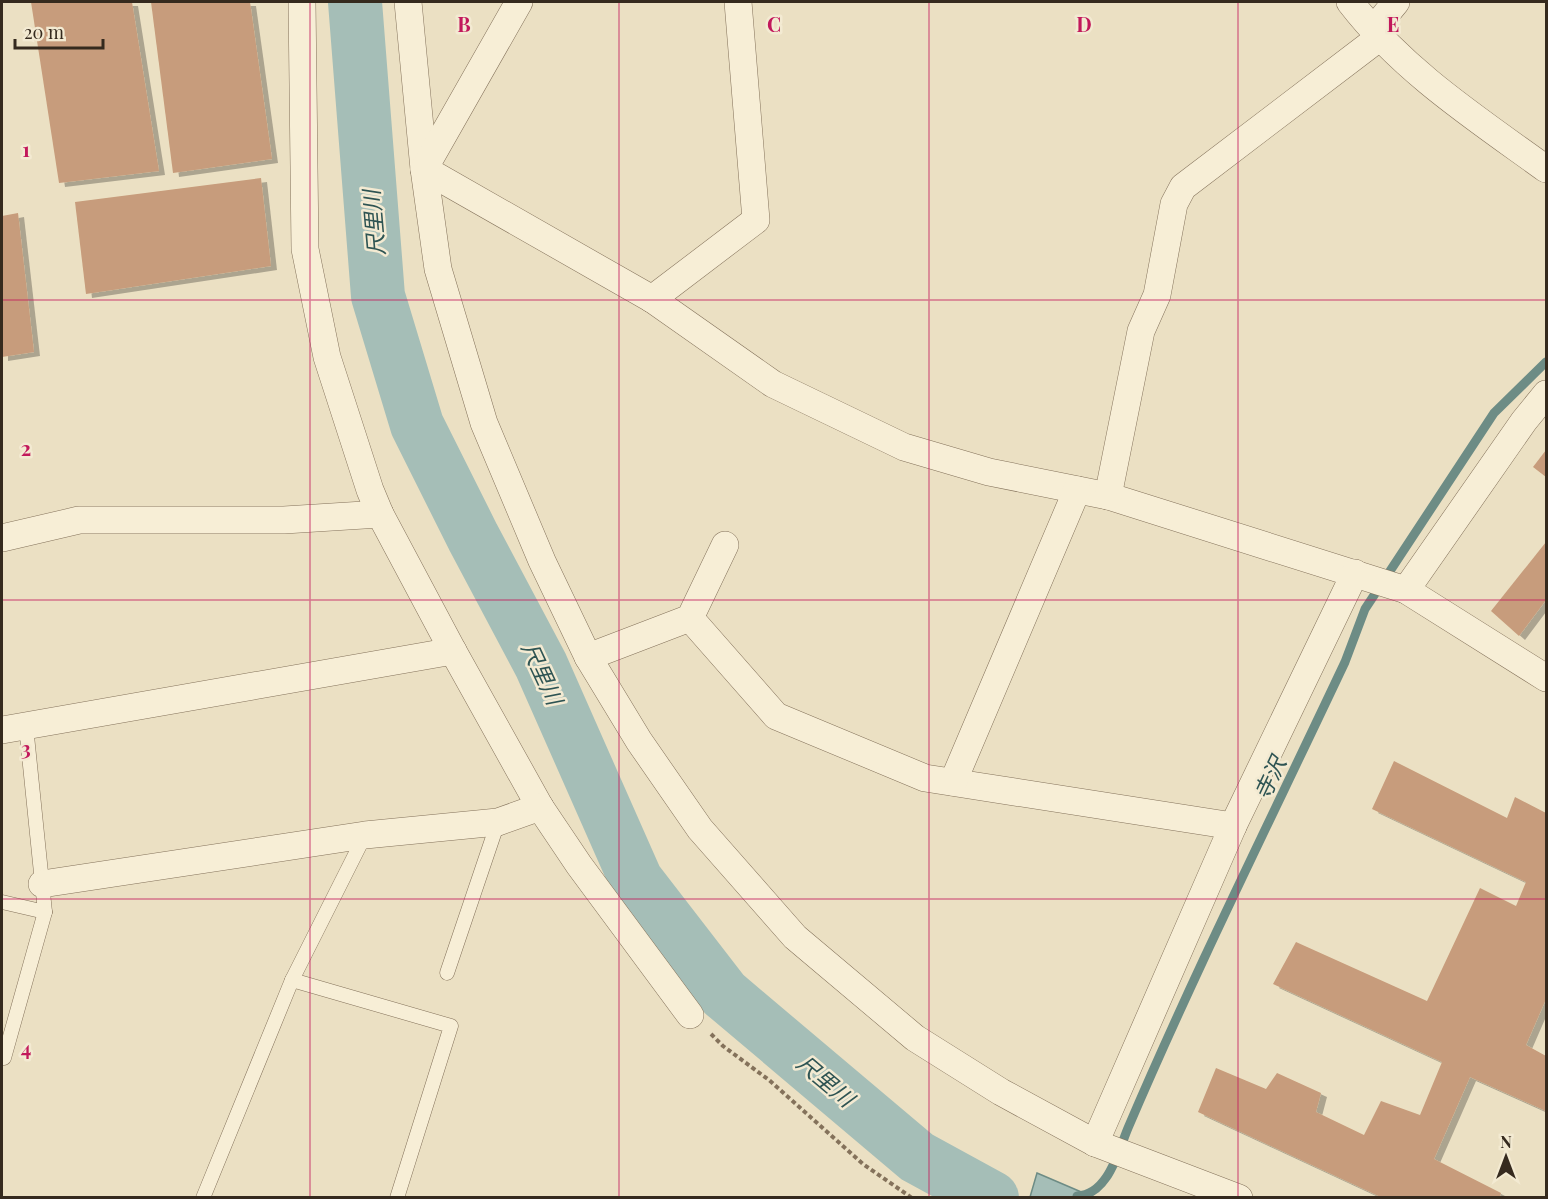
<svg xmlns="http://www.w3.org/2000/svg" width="1548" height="1199" font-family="'Playfair Display','Noto Sans JP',serif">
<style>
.water{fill:#a5beb7;stroke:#6d8c85;stroke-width:1.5}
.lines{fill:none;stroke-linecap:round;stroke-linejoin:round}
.stream{stroke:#6d8c85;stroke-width:9}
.river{stroke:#a5beb7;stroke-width:54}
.building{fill:#c79c7b;filter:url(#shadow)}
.lane-casing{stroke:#84725b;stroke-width:15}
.street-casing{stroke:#84725b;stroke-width:28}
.path{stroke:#84725b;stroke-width:4;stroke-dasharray:4.5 3;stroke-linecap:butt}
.lane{stroke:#f7eed6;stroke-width:14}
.street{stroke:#f7eed6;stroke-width:27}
.grid{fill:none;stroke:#c2185b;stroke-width:1.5;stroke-opacity:0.55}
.labels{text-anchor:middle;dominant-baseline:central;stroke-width:5;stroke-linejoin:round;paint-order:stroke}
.water-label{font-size:22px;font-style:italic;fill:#2e5453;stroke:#f3ead2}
.grid-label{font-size:20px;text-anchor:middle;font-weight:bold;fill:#c2185b;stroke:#f3ead2;stroke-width:5;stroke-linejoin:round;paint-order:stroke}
</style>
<defs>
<filter id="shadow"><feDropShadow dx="6" dy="4" stdDeviation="0" flood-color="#0004"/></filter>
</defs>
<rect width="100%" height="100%" fill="#ebe0c3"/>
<polygon class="water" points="1037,1173 1093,1197 1030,1197"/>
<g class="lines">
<path class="stream" d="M1077,1196C1108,1195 1118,1152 1128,1128C1195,971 1272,817 1345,662L1365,609L1494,413L1546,362"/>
<polyline class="river" points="355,2 378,296 417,425 473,537 541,665 636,880 724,994 917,1157 992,1198"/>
</g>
<g class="building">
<polygon points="31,2 132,2 159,171 59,183"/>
<polygon points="151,2 250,2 272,159 173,173"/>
<polygon points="261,178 271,266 86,294 75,202"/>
<polygon points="18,213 34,352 2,357 2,216"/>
<polygon points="1546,450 1546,477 1533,467"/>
<polygon points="1546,542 1546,600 1519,636 1491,611"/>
<polygon points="1394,761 1507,818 1515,797 1546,813 1546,910 1545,916 1546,917 1546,999 1526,1045 1546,1056 1546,1111 1470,1077 1434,1159 1501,1193 1499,1198 1383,1198 1198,1112 1216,1068 1266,1089 1277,1073 1321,1093 1316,1112 1364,1135 1381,1101 1420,1115 1442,1062 1273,984 1296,942 1427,1001 1480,888 1516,906 1526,882 1372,809"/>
</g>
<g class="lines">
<defs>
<g id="lane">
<polyline points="2,902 45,912"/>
<polyline points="447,973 498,822"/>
<polyline points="292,980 451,1026 397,1198"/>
<polyline points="4,1058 45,912 26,726"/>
<polyline points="203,1198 292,980 365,835"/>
</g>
<g id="street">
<polyline points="302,2 305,249 327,357 370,490 380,514 453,651 540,807 579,865 690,1015"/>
<polyline points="408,2 424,169 652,299 773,384 904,447 989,472 1108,496 1406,590 1546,678"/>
<polyline points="519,2 424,169 438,269 484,423 542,561 588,657 639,741 700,829 795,937 915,1038 1001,1092 1095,1143 1239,1198"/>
<path d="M1350,2C1403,71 1477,119 1546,169"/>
<polyline points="1373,30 1396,2"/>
<polyline points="652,299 756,220 738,2"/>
<polyline points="1108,496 1141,331 1157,295 1174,204 1183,187 1380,37"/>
<polyline points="2,538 79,520 284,520 380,514"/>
<polyline points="1406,590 1524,421 1546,394"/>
<polyline points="690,618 776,716 925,778 1233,826"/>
<polyline points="588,657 690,618 725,545"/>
<polyline points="2,730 453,651"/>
<polyline points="953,782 1077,490"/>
<polyline points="42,884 365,835 498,822 540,807"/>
<polyline points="1095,1143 1233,826 1355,573"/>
</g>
</defs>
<use href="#lane" class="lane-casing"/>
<use href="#street" class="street-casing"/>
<polyline class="path" points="711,1034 723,1046 769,1080 863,1164 912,1198"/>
<use href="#lane" class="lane"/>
<use href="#street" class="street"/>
</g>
<path class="grid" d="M310,2V1198M619,2V1198M929,2V1198M1238,2V1198M2,300H1546M2,600H1546M2,899H1546"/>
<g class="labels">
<g class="water-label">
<text transform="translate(373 223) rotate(-95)">尺里川</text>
<text transform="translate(543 673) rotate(65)">尺里川</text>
<text transform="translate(1269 778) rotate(-65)">寺沢</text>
<text transform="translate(826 1080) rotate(40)">尺里川</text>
</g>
</g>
<g class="grid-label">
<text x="464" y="32">B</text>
<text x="774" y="32">C</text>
<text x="1084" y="32">D</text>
<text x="1393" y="32">E</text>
<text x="26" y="157">1</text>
<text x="26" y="456">2</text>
<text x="26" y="756">3</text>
<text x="26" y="1056">4</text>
</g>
<rect width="1548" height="1199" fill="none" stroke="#352a1e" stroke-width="6"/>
<g transform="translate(1506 1157)" stroke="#f3ead2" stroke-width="4.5" paint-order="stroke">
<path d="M0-4.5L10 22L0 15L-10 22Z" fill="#352a1e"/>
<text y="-9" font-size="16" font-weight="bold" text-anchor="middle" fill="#352a1e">N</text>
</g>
<path d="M15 39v9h88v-9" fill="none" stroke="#352a1e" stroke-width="3"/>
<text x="24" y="39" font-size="18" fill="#352a1e" stroke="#f3ead2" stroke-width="4.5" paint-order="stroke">20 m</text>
</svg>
